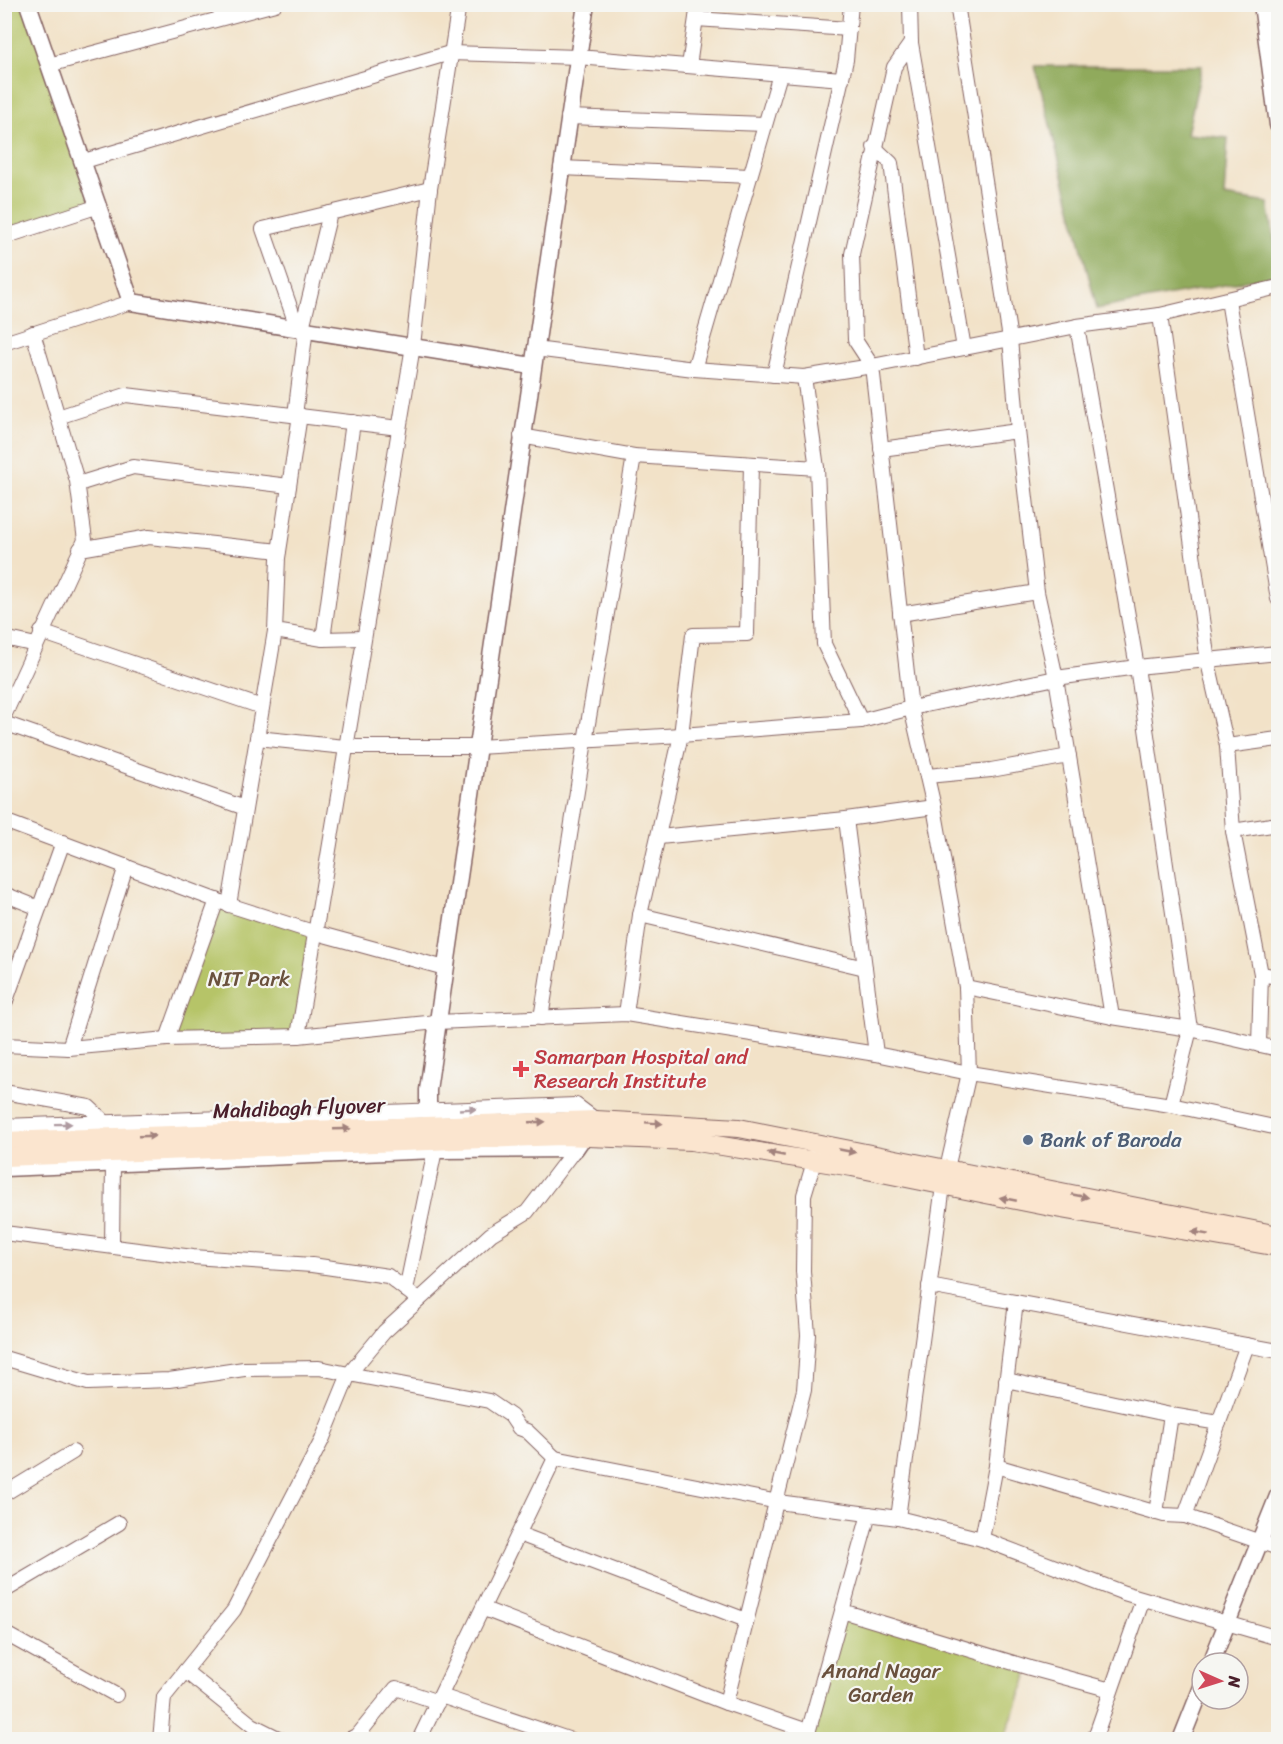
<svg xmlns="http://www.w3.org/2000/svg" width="1283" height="1744" font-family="Sriracha,sans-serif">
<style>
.green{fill:#b6c467;stroke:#807249;stroke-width:1.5}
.forest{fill:#90aa5c;stroke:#6d6444;stroke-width:1.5}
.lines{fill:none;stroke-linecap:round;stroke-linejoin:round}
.minor-casing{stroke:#856362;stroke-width:16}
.tertiary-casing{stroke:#856362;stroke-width:19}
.secondary-casing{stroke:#856362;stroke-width:20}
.minor{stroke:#fff;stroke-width:14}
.tertiary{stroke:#fff;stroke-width:16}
.secondary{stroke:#fbe5cf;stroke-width:18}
.oneway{fill:#ae9aa0}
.oneway2{fill:#a2827d}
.health-dot{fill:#e0444e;stroke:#f6f6f2;stroke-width:2}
.service-dot{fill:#5c6f8a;stroke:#f6f6f2;stroke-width:2}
.labels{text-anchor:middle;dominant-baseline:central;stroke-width:4.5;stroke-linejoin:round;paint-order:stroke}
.park-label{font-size:21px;fill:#6a513d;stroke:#f6f6f2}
.health-label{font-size:21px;fill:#be3a42;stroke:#f6f6f2;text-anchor:start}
.street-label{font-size:21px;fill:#4a1f2b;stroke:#f6f6f2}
.service-label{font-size:21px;fill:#4e5e75;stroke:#f6f6f2;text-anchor:start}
</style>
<rect width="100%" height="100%" fill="#f6f6f2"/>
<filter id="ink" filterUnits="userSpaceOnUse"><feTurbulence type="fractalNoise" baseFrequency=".0167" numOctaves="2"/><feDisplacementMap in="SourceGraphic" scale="12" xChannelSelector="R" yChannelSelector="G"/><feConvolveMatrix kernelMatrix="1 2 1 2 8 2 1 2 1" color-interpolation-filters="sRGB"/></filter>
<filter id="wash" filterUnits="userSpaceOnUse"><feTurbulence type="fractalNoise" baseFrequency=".008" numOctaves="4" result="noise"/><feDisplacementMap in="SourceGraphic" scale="24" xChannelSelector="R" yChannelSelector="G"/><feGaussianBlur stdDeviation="1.35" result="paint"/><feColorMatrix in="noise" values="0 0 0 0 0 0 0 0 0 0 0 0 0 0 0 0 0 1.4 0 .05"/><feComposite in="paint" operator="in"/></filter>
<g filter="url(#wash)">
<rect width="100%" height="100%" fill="#f2e2c8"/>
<g class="green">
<polygon points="5,5 25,5 91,204 5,229"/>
<polygon points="217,900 313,932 298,1036 167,1039"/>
<polygon points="842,1611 1030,1668 1004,1739 807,1740"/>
</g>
<polygon class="forest" points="1035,66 1202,66 1187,134 1228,138 1224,196 1268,203 1278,261 1278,275 1097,309"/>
</g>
<g filter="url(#ink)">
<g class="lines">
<defs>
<g id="minor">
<polyline points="910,4 911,43"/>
<polyline points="957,4 1010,339 1018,431"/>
<polyline points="696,19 849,29"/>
<polyline points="49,65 275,4"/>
<polyline points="689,66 698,4"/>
<polyline points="568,117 765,124"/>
<polyline points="874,147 891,163 916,358"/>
<polyline points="84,161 450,53 578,57 842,79"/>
<polyline points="561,168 750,176"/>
<polyline points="4,237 99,206"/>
<polyline points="1278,287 1160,315 1077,326 872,366 911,708 1056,678 1137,667 1278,653"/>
<polyline points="1228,300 1278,599"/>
<polyline points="1160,315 1208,662 1227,746 1233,831 1278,824"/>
<polyline points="297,327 263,229 330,213"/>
<polyline points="302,328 330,213 430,189"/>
<polyline points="4,343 131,302"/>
<polyline points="535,349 694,369 804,377 872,366 855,340 852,254 894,67 911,43 964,348"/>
<polyline points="694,369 780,74"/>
<polyline points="774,375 846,60 851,4"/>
<polyline points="804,377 817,468"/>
<polyline points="295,415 306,328"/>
<polyline points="300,415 278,558 275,631 323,639 363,638"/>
<polyline points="58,417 126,395 399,428"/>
<polyline points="521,436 634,456 817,468 824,644 861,721"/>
<polyline points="881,449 1018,431 1037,592 1056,678 1112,1017"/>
<polyline points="78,484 133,467 289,486"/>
<polyline points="80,549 149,537 279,551"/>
<polyline points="900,614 1037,592"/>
<polyline points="41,632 262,707"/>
<polyline points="4,638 36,645"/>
<polyline points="323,639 353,422"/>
<polyline points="4,716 85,540 77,481 33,333"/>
<polyline points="4,723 245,808"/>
<polyline points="257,738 345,747 477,747 681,735 861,721 911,708 934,807 966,987 969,1073 943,1186 898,1518 778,1502 555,1458 419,1740"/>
<polyline points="1227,746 1278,739"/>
<polyline points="927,776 991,770 1069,756"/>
<polyline points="846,819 876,1054 969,1073 1171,1105 1190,1029 1278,1049"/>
<polyline points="4,821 229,905 313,932 445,968"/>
<polyline points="1233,831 1261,974"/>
<polyline points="659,837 846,819 934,807"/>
<polyline points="4,894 39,908"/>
<polyline points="229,905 275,631"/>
<polyline points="640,915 865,968"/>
<polyline points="966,987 1112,1017 1190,1029 1137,667 1077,326"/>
<polyline points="4,1006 63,842"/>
<polyline points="626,1014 640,915 681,735 693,635 747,634 751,464"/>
<polyline points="541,1018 585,741 634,456"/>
<polyline points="298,1036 437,1022 626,1014 876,1054"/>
<polyline points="167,1039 217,900"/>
<polyline points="4,1045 69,1048 167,1039 298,1036 413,346 430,189 459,4"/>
<polyline points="1259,1045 1261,974 1278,977"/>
<polyline points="69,1048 126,866"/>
<polyline points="4,1092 89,1107 106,1123"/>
<polyline points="1171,1105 1278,1128"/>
<polyline points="4,1126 576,1105 596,1120"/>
<polyline points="4,1233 193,1257 312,1265 388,1276 419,1300"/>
<polyline points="112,1246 113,1164"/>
<polyline points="929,1286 1278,1351"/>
<polyline points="406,1290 435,1150"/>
<polyline points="1247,1345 1185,1516 1278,1548"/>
<polyline points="4,1358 88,1383 169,1380 244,1369 319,1368 349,1374 384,1332 491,1234 527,1212 575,1149"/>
<polyline points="1006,1380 1171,1415 1156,1513"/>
<polyline points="1171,1415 1219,1423"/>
<polyline points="996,1466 1164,1515 1185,1516"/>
<polyline points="4,1494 73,1452"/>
<polyline points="898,1518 982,1539 1124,1593 1278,1638"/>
<polyline points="519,1534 746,1620"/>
<polyline points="982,1539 996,1466 1016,1302"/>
<polyline points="4,1591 119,1523"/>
<polyline points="484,1609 726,1703 804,1390 808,1335 803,1271 804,1195 817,1152"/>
<polyline points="842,1611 869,1514"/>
<polyline points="4,1633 116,1695"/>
<polyline points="185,1671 252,1725 282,1740"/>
<polyline points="441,1696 571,1740"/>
<polyline points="726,1703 808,1731"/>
<polyline points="160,1740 164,1697 234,1610 322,1440 349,1374 489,1401 511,1416 519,1428 527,1431 555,1458"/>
<polyline points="348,1740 358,1735 396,1688 438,1702"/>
<polyline points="806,1740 842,1611 1030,1668 1111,1690"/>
<polyline points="1094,1740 1143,1599"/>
</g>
<g id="tertiary">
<polyline points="28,4 131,302 532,366"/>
<polyline points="1262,4 1278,125"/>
<polyline points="428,1111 428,1090 586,4"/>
<polyline points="4,1168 435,1150 575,1149 584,1136"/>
<polyline points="1211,1663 1278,1496"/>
<polyline points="1181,1740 1202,1687"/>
</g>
<g id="secondary">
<polyline points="4,1141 596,1120 739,1128 1278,1235"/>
<polyline points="4,1157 562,1136 691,1141 852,1167 1061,1209 1278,1247"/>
</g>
</defs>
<use href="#minor" class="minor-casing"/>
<use href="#tertiary" class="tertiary-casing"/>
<use href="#secondary" class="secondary-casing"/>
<use href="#minor" class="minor"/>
<use href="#tertiary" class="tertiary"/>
<use href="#secondary" class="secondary"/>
</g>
<defs><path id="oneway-solid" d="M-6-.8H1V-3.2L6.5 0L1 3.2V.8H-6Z" transform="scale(1.5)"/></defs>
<g class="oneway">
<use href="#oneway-solid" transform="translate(468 1109) rotate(-3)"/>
<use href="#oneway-solid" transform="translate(63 1124) rotate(-1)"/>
</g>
<g class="oneway2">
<use href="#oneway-solid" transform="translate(537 1122) rotate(-2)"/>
<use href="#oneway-solid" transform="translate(654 1123) rotate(4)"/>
<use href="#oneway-solid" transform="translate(342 1129) rotate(-2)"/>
<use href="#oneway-solid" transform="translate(147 1136) rotate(-2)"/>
<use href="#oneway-solid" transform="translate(847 1151) rotate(11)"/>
<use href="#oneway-solid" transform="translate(776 1154) rotate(-169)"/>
<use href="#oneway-solid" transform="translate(1080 1196) rotate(11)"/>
<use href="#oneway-solid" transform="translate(1008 1199) rotate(-169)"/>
<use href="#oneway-solid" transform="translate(1200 1233) rotate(-170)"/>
</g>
</g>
<path class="health-dot" d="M518 1060h6v6h6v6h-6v6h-6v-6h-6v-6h6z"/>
<circle class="service-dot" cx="1028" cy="1140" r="6"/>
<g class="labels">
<g class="park-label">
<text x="249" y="979">NIT Park</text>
<text x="881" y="1671">Anand Nagar<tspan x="881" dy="24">Garden</tspan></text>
</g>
<g class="health-label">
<text x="534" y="1057">Samarpan Hospital and<tspan x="534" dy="24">Research Institute</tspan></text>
</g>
<g class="street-label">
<text transform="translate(299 1108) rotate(-2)">Mahdibagh Flyover</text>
</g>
<g class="service-label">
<text x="1040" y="1140">Bank of Baroda</text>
</g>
</g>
<rect width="1283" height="1744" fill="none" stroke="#f6f6f2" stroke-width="24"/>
<g transform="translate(1220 1681) rotate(93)"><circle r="28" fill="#f6f6f2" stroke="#b1a0a2" stroke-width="1.5"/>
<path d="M0-4.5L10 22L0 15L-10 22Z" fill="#d1495b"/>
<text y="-9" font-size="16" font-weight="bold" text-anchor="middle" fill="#4a1f2b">N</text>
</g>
</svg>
